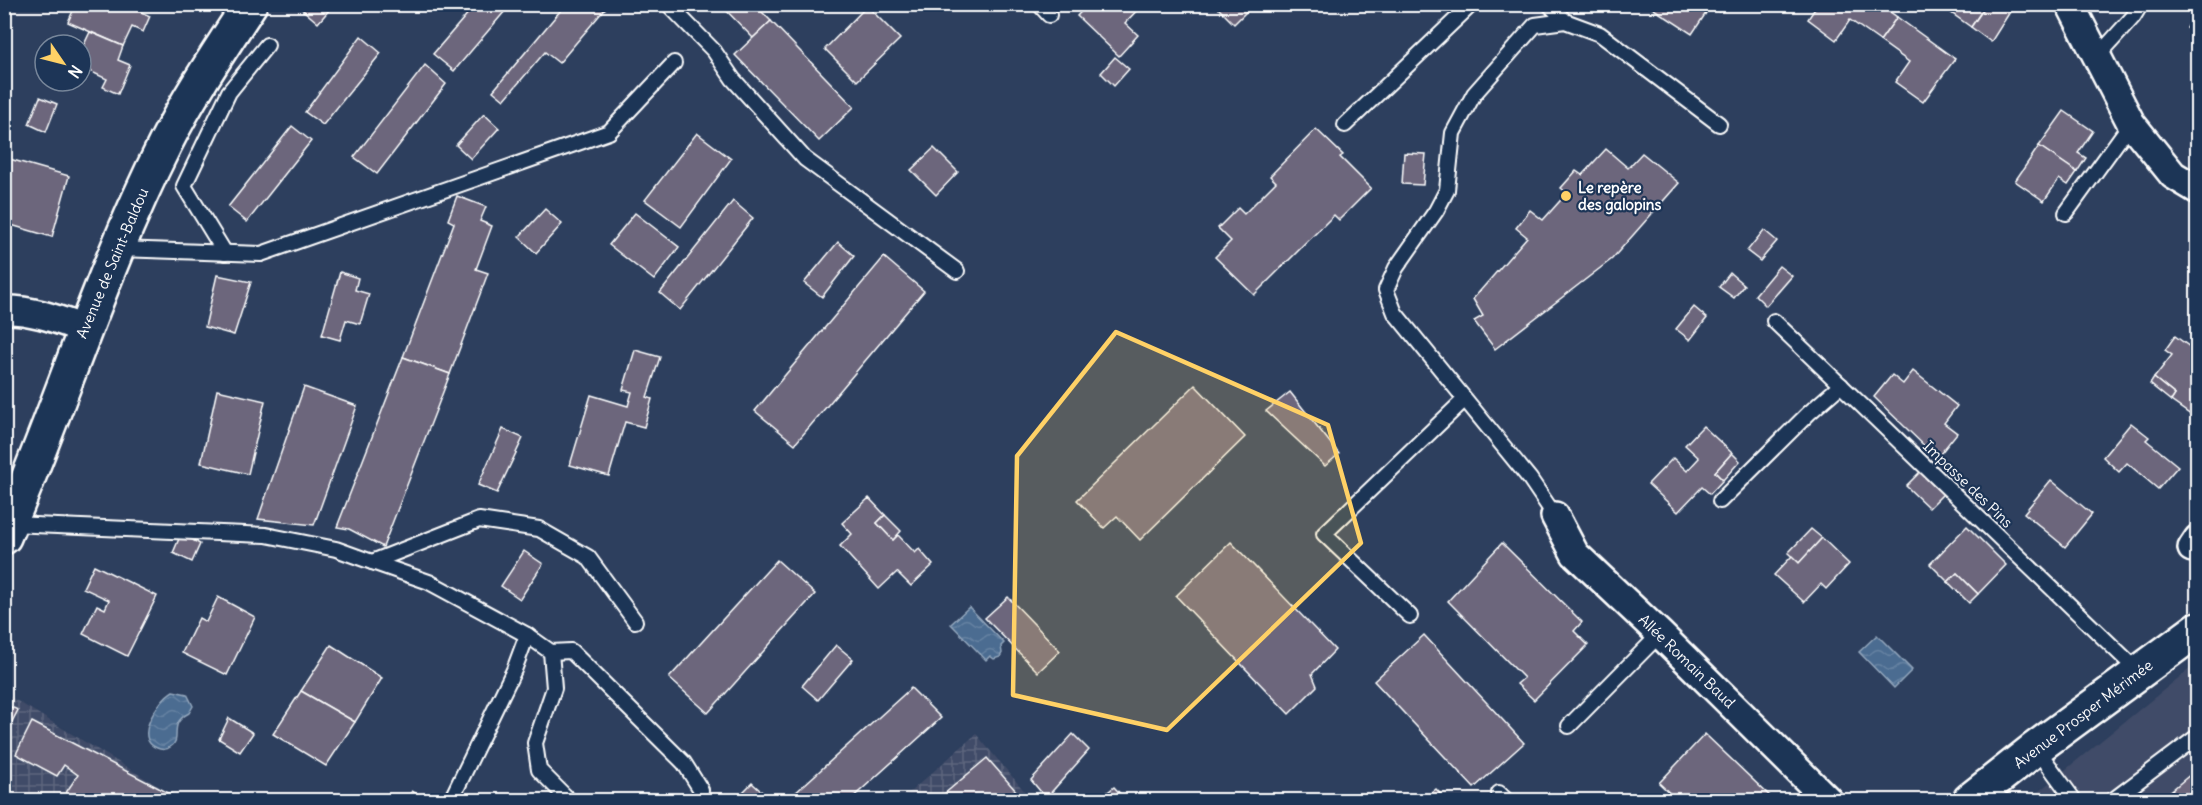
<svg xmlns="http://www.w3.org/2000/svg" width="2202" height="805" font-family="Delius,sans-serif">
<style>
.built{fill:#404b67}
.industrial{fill:url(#industrial-grid)}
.water{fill:url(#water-waves);stroke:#93a7bd;stroke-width:1.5}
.building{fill:#6c667c;stroke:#fff;stroke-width:1.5}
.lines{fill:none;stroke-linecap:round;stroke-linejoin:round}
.lane-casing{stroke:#fff;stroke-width:18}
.street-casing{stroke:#fff;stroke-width:32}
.secondary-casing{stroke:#fff;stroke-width:38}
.lane{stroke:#1d3557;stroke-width:14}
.street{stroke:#1d3557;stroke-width:27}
.secondary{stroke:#1d3557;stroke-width:33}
.marked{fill:#ffd166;fill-opacity:0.2;stroke:#ffd166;stroke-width:4.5;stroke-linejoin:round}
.poi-dot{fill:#ffd166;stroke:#1d3557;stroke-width:2}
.labels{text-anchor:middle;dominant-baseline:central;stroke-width:4.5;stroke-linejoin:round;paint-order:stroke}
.poi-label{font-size:15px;font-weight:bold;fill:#fff;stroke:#1d3557;text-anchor:start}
.street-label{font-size:15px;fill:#fff;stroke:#1d3557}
</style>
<defs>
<pattern id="industrial-grid" width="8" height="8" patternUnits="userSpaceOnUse" patternTransform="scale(1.5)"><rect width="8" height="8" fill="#404b67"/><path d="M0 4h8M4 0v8" fill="none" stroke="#5d667e"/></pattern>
<pattern id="water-waves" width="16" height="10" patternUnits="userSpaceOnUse" patternTransform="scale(1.5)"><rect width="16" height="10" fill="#4b6c91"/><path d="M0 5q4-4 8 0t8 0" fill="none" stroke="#6682a2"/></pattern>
</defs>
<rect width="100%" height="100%" fill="#2d3f5e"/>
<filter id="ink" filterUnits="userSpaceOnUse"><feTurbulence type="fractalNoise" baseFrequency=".0167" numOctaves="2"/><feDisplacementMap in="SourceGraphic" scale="12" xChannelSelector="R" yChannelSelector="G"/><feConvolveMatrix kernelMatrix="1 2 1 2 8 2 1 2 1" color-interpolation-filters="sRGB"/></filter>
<g filter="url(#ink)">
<polygon class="built" points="2197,663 2197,800 2028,800"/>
<g class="industrial">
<polygon points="4,693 181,800 5,800"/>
<polygon points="976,734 1032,800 901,800"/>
</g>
<g class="water">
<polygon points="969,607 1004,643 1001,646 1002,653 1000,657 994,659 990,656 986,660 951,624"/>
<polygon points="1877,635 1912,670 1894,688 1859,652"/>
<path d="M173,691L187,694L193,706L189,713C166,725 184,739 170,747C167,750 161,750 157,748C132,739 159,699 173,691Z"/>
</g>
<g class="building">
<polygon points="76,4 124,4 150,16 143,32 132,27 123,46 68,22"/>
<polygon points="296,4 324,4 330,9 318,23"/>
<polygon points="476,4 511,4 454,71 433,54"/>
<polygon points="566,4 609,4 559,63 545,52 504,100 493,91"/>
<polygon points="720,4 754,4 771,21 753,38"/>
<polygon points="1088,4 1143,4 1125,23 1138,35 1119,56 1077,16"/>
<polygon points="1214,4 1254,4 1234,24"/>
<polygon points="1646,4 1724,4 1719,12 1710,7 1692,34"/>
<polygon points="1818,4 1879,4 1897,17 1880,41 1850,20 1836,40 1808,19"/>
<polygon points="1956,4 1983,4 1985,6 1971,27 1950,12"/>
<polygon points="1987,4 2010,4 2013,7 1991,42 1971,27"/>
<polygon points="867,6 900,39 857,81 825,49"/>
<polygon points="1897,17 1955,59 1923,102 1895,82 1909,62 1880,41"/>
<polygon points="771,21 854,107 819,141 735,55"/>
<polygon points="2191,21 2198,26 2198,35 2187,28"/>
<polygon points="90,32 123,46 118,60 130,65 118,94 103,87 107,79 81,67 81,51"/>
<polygon points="361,36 381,53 323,125 305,112"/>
<polygon points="1115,57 1129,69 1114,86 1101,73"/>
<polygon points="425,65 446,84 377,174 354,157"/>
<polygon points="40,97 57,104 46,132 29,124"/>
<polygon points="2064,111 2093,131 2078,153 2086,158 2077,172 2039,146"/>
<polygon points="484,114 499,128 471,159 456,145"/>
<polygon points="292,126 311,141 247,222 228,207"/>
<polygon points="1316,129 1343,155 1340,157 1371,188 1339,220 1334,215 1254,295 1215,257 1231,241 1218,228 1238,208 1244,214 1276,182 1270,176"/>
<polygon points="697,133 731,159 681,227 645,200"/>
<polygon points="2039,146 2077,172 2068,185 2059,179 2044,201 2015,181"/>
<polygon points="934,148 958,172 936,195 911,170"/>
<polygon points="1606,149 1628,168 1642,153 1679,183 1612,259 1495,349 1474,321 1483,316 1473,299 1527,237 1516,228 1530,210 1543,220 1567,193 1561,188 1576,171 1582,175"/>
<polygon points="1404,153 1426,154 1423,185 1402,184"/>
<polygon points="6,158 69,176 52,237 4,223 4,191 7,183 4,182 4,164"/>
<polygon points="457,196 486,207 480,221 492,226 476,269 488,273 450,374 403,357 454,223 448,220"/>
<polygon points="733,201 753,218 680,310 660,293"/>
<polygon points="545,209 562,224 536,253 519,237"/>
<polygon points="635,213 679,247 654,280 609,245"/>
<polygon points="1764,230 1777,241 1760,261 1747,251"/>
<polygon points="838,242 854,256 822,297 804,283"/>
<polygon points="884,257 924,291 795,444 755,411"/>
<polygon points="1779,266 1792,276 1766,306 1755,295"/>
<polygon points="340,272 358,278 355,290 369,294 360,324 346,320 340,340 322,335"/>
<polygon points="1730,273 1744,285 1734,298 1719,287"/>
<polygon points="217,275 251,282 234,335 205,327"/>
<polygon points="1694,307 1707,318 1690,340 1676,329"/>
<polygon points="2175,336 2198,353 2198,420 2171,401 2175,395 2154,378 2172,355 2165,350"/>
<polygon points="635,350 660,357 647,397 652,399 644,427 625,422 609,476 570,465 591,395 628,406 632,392 623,390"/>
<polygon points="403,357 450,374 383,547 349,529 337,527"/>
<polygon points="1913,371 1957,406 1944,423 1957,433 1937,458 1874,397 1892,375 1903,384"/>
<polygon points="2154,378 2175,395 2171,401 2150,384"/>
<polygon points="1195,385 1245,437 1140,540 1117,516 1104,528 1077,500"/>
<polygon points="304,387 357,406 314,525 258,519"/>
<polygon points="217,390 265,401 248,474 201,463"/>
<polygon points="1290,392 1339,454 1325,466 1266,411"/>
<polygon points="2131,423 2149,437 2146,440 2178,466 2158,489 2127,463 2119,472 2103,457"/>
<polygon points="1703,426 1732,453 1715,472 1723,480 1710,494 1702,487 1678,512 1648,484 1673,458 1687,471 1699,458 1685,445"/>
<polygon points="503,429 523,438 497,493 478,485"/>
<polygon points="1732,453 1740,461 1723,480 1715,472"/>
<polygon points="1922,470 1945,492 1929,508 1906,486"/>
<polygon points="2051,480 2092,514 2065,547 2024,513"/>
<polygon points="869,498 885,515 877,523 893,540 898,535 915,553 919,549 933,565 911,586 897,572 879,589 840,546 852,534 842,523"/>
<polygon points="885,515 901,531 893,540 877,523"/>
<polygon points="1967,526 2006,565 1978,594 1957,573 1948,582 1930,564"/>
<polygon points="1811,529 1822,538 1799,563 1788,553"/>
<polygon points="181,534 200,544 192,562 173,553"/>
<polygon points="1822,538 1849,564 1826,589 1821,584 1804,602 1774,575 1792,556 1799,563"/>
<polygon points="1231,542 1335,650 1312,674 1317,686 1289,714 1176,596"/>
<polygon points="1502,543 1582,622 1574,631 1588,645 1534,700 1517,684 1524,678 1448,601"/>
<polygon points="524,551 543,564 520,599 501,586"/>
<polygon points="777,560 815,594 708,713 669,678"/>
<polygon points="94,565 157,596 127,656 83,634 97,605 105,609 109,600 83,588"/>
<polygon points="1957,573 1978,594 1969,603 1948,582"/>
<polygon points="218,597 255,617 227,675 182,653 199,618 206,622"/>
<polygon points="1008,597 1060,651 1038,672 985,618"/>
<polygon points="1424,635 1524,743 1474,788 1374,681"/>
<polygon points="331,645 382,678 355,722 301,691"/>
<polygon points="836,645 853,659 818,700 802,686"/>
<polygon points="911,688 941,718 850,800 798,800 793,795"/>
<polygon points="301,691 355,722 326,766 273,734"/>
<polygon points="4,704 18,710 4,737"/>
<polygon points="229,718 253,733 240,752 219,739"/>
<polygon points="32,722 76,745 178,798 176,800 53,800 56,797 61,800 78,775 64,765 57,776 16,754"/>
<polygon points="1073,734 1089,750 1046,798 1031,780"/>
<polygon points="1705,734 1774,800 1677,800 1659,783"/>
<polygon points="987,758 1024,800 937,800"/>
<polygon points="2198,768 2198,800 2160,800"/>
<polygon points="752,783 771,800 735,800"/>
<polygon points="1114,787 1126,800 1098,800"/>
<polygon points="1436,789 1446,800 1423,800"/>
<polygon points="412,791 426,800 406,800"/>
</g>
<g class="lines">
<defs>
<g id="lane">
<polyline points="668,4 714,51 733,79 805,159 957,271"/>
<polyline points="1039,4 1049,15"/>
<polyline points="1549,4 1565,21"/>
<polyline points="2097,57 2133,17 2141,4"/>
<polyline points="1345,125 1472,4"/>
<polyline points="2066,213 2131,123"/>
<polyline points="119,249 261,254 609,132 674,63"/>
<polyline points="225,253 184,186 229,92 267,45"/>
<polyline points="1774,321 2138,671"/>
<polyline points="1720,501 1809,413 1841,385"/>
<polyline points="1555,516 1530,479 1395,313 1386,290 1396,268 1436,211 1447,190 1453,133 1474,94 1535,25 1565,21 1600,34 1719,124"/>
<polyline points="11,524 266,535 336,549 372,562 479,520 539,529 588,557 635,621"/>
<polyline points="372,562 429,582 527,635 514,670 451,800"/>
<polyline points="1410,616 1324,534 1464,400"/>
<polyline points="527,635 551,652 554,688 535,743 539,770 569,800"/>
<polyline points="551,652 571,651 684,763 701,790 700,800"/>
<polyline points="1569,726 1660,634"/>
<polyline points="2036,748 2074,800"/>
<polyline points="1499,793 1506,800"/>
<polyline points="2113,800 2198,736"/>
</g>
<g id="street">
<polyline points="2070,4 2131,123 2173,175 2198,190"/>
<path d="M4,310C32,309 59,320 84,329"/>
<polyline points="1555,516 1575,554 1660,634 1828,800"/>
<polyline points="2192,548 2198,539"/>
</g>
<g id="secondary">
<path d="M4,537C60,407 101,271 165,144C189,96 220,50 250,4"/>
<polyline points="1970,800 2036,748 2198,629"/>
</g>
</defs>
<use href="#lane" class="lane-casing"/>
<use href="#street" class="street-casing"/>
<use href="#secondary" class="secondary-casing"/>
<use href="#lane" class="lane"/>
<use href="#street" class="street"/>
<use href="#secondary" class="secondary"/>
</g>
</g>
<path class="marked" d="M1116,332L1328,425L1361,543L1167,730L1013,695L1017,456Z"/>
<circle class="poi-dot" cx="1566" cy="196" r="6"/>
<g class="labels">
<g class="poi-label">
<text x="1578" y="187">Le repère<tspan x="1578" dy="17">des galopins</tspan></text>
</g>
<g class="street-label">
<text transform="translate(112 263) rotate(-67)">Avenue de Saint-Baldou</text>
<text transform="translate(1968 484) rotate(44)">Impasse des Pins</text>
<text transform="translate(1687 661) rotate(44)">Allée Romain Baud</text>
<text transform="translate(2083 714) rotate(-37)">Avenue Prosper Mérimée</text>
</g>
</g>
<rect width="2202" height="805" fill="none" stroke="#1d3557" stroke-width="24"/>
<rect x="12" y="12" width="2178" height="781" fill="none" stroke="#fff" stroke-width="2" filter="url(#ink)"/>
<g transform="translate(63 63) rotate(125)"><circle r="28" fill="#1d3557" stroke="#77869a" stroke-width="1.5"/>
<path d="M0-4.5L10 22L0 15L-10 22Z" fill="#ffd166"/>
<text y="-9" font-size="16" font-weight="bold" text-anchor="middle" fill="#ffffff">N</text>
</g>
</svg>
